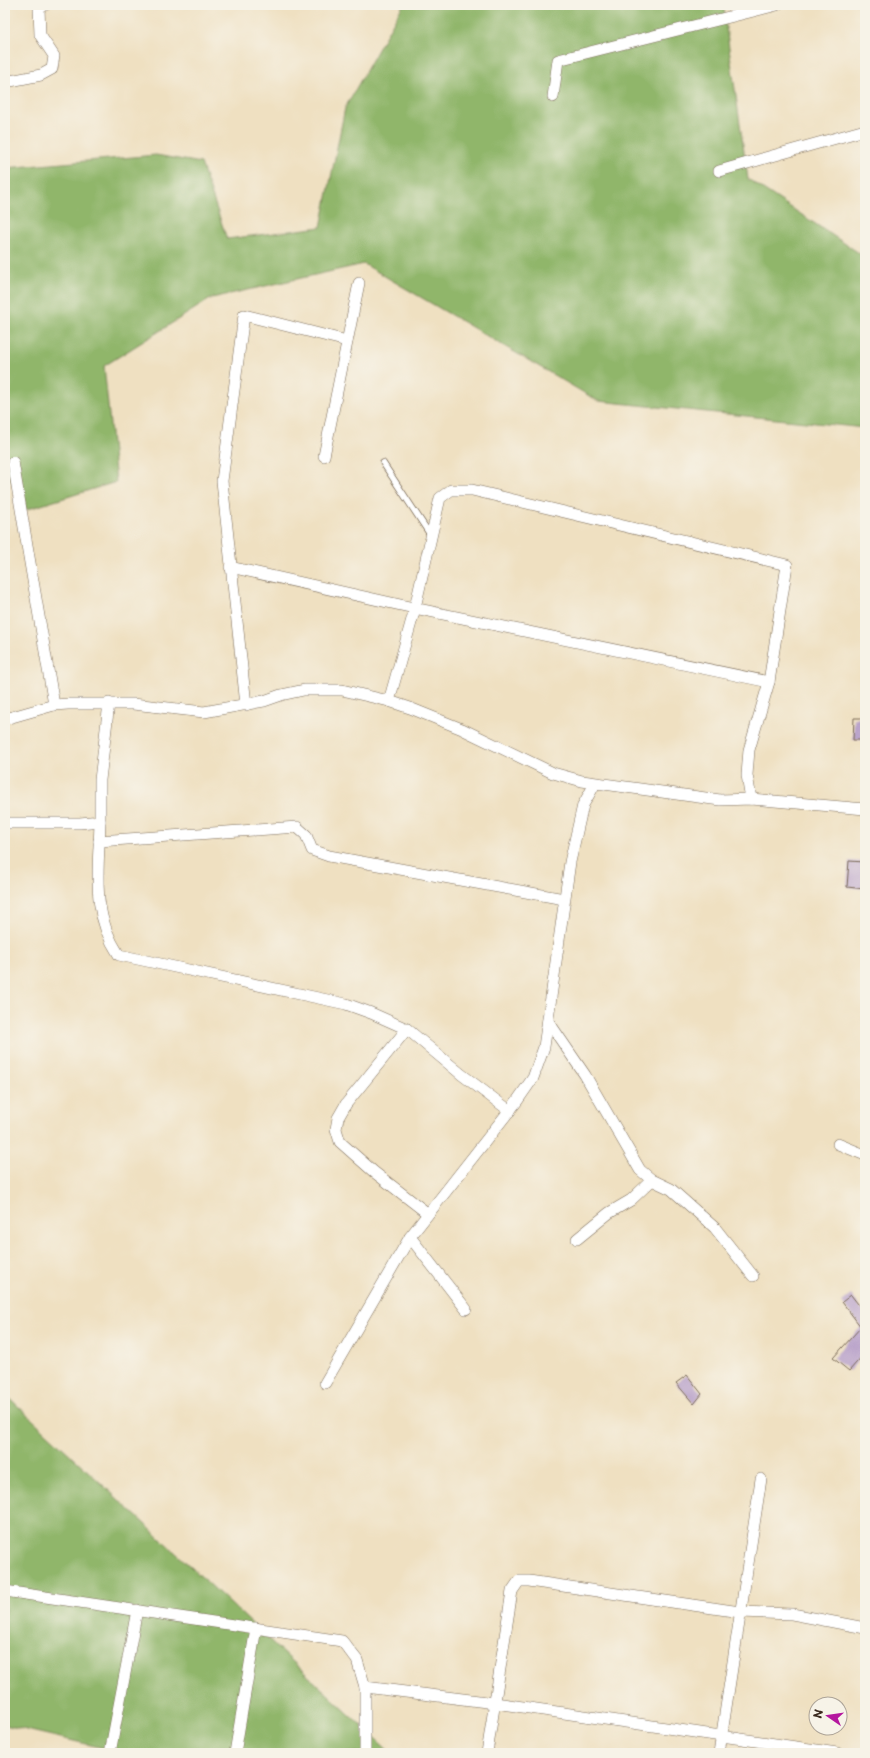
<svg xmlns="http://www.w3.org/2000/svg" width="870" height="1758" font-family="'Playpen Sans',sans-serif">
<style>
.forest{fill:#90b66a;stroke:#667044}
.building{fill:#b49bc7}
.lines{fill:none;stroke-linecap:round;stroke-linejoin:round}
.service-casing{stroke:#7a6a57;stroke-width:7}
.minor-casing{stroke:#7a6a57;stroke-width:12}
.service{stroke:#fff;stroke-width:5.5}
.minor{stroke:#fff;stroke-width:11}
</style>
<rect width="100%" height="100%" fill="#f7f3e8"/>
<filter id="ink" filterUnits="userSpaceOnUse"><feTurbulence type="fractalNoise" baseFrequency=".025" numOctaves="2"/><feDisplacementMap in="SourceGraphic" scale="8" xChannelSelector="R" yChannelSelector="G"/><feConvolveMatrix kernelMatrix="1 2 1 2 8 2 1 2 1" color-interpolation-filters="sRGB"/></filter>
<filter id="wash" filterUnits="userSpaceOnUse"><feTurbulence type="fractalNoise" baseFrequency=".012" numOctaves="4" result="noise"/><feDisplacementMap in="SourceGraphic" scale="16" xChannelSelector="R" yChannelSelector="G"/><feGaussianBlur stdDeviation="0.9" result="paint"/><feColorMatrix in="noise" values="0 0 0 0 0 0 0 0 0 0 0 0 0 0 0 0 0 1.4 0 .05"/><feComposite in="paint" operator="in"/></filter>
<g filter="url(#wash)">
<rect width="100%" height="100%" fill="#efe0c1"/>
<g class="forest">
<polygon points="403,5 724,5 725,20 748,179 865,257 865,428 598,401 364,264 212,298 104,366 116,482 25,510 5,466 5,168 156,155 201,163 227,239 321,227 345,108"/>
<polygon points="5,1394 391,1753 125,1753 5,1725"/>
</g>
<g id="blocks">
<g class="building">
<polygon points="854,718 865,718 865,740 853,740"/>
<polygon points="849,861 865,862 865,889 847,887"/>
<polygon points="851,1295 865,1313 865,1353 849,1371 833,1358 861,1327 842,1302"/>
<polygon points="687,1375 702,1394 694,1404 676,1383"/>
</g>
</g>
</g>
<g filter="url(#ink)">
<use href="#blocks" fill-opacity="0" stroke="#7a6a57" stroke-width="1"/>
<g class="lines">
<defs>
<polyline id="service" points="383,463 431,536"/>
<g id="minor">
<polyline points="5,82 41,75 52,69 54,56 40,35 39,8 45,5"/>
<polyline points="553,97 558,60 777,5"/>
<polyline points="719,171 865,130"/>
<polyline points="324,456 359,283"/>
<polyline points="13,462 54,705"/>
<polyline points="230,567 414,608 769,682"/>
<polyline points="389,701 414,612 440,498 451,490 472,490 787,565 769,682 749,750 747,775 751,799"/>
<polyline points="246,705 222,481 244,315 347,341"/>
<polyline points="5,719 54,705 68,704 133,704 204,712 264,701 281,695 304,690 342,690 389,701 410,708 462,729 553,773 582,781 720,800 751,799 865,809"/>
<path d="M100,821C99,871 90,911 119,955L346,1004L371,1013L407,1029L461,1074L510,1111"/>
<polyline points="5,823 80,823 100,821 100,780 109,703"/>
<polyline points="99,841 297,827 306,835 312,850 329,856 564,899"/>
<polyline points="548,1021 585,1075 640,1170 652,1180 671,1189 715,1228 753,1276"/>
<polyline points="407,1029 346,1104 338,1118 336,1129 340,1142 374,1172 427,1213"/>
<polyline points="838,1144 865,1155"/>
<polyline points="410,1237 466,1309"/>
<polyline points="577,1239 609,1213 631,1200 652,1180"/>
<polyline points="325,1383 410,1237 517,1101 533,1078 544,1047 570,862 583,805 595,784"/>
<polyline points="5,1591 342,1641 357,1660 365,1687 495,1703 837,1753"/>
<polyline points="110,1753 137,1610"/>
<polyline points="235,1753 256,1628"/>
<polyline points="365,1753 365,1687"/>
<polyline points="487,1753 512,1591 519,1581 529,1581 740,1612 792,1614 865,1628"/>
<polyline points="719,1753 761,1479"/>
</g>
</defs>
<use href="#service" class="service-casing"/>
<use href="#minor" class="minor-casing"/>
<use href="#service" class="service"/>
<use href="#minor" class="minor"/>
</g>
</g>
<rect width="870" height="1758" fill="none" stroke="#f7f3e8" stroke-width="20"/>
<g transform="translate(828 1716) rotate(283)"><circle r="19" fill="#f7f3e8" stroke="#aca397"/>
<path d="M0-3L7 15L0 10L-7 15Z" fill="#b5179e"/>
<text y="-6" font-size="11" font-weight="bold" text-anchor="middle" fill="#3b2a1e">N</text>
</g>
</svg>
